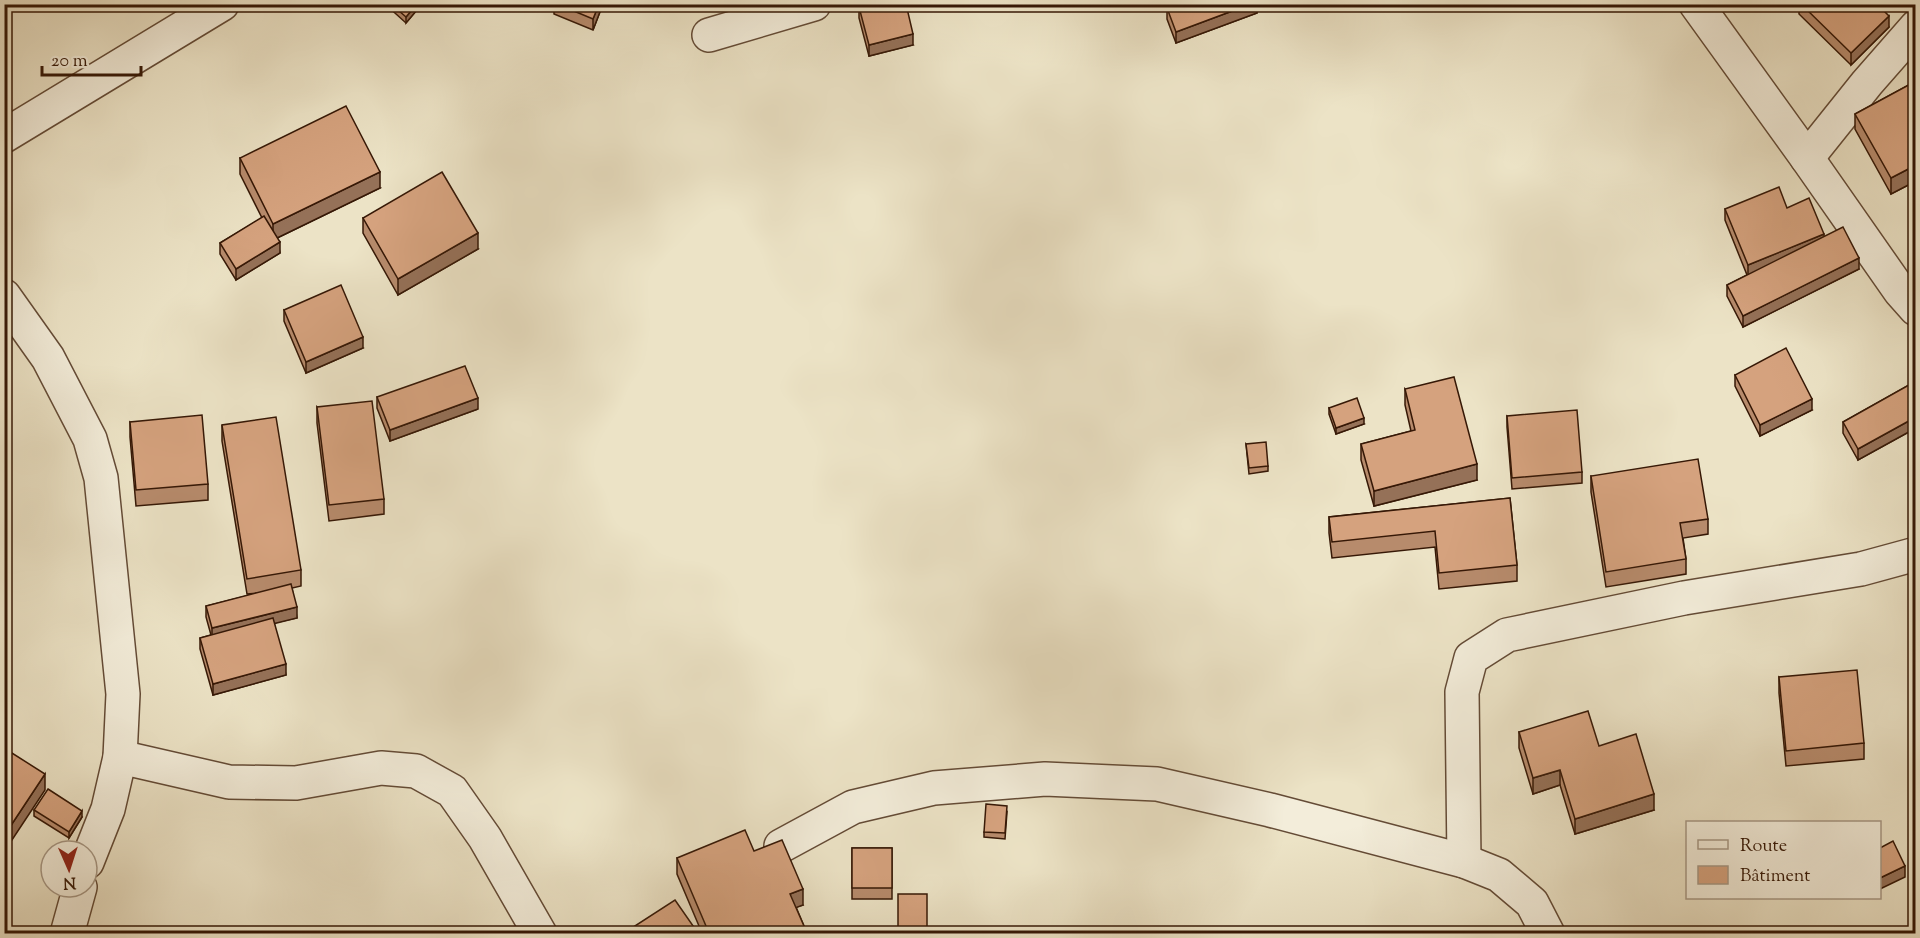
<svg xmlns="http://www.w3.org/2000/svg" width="1920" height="938" font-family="'Sorts Mill Goudy',serif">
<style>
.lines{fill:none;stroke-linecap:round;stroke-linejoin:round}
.minor-casing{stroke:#644b36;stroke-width:36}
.minor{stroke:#f3edda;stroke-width:33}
.wall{fill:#b78b6c;stroke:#361806;stroke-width:1.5}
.shaded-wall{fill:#957158;stroke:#361806;stroke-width:1.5}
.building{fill:#d5a27e;stroke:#361806;stroke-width:1.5}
</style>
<rect width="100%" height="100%" fill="#ece3c6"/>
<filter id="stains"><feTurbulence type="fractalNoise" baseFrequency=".00333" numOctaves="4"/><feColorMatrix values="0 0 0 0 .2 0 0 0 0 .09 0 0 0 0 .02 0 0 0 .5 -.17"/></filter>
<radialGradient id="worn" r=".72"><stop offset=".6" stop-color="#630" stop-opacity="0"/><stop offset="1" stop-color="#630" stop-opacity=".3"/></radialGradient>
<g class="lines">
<defs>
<g id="minor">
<polyline points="1696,4 1807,158 1900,291 1916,309"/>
<polyline points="709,35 814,4"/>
<polyline points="4,136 222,4"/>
<polyline points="1807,158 1867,83 1916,27"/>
<polyline points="4,296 48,358 90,439 101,478 123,694 120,757 108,809 87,862"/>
<polyline points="120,757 229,782 296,783 381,768 416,771 452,791 485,838 540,934"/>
<polyline points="781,846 853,807 934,788 1045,779 1157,784 1270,810 1464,861 1499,875 1532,903 1548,934"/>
<polyline points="1464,861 1462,692 1471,658 1507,635 1684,598 1861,569 1916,554"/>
<polyline points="67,934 80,887"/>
</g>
</defs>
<use href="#minor" class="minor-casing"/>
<use href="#minor" class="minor"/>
</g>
<g class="wall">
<polygon points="385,4 422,4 406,23"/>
<polygon points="554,4 603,4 593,30 554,14"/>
<polygon points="1257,4 1257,13 1176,43 1167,19 1167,8"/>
<polygon points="1799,4 1877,4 1889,27 1851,65 1799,14"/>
<polygon points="859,7 913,45 869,56 859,18"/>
<polygon points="1916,81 1916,181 1891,194 1855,129 1855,114"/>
<polygon points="240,158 380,188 277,238 280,253 236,280 220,254 220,243 262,218 240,174"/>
<polygon points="1787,208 1824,237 1859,269 1743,327 1727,296 1727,285 1747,275 1725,220 1725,209"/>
<polygon points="363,218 478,249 398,295 363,233"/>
<polygon points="284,310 363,348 306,373 284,321"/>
<polygon points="1735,375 1812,410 1760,436 1735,386"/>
<polygon points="4,379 11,451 11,462 4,462"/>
<polygon points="1916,381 1916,428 1858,460 1843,433 1843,422"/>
<polygon points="1405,389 1477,480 1374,506 1361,460 1361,444 1411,431 1405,405"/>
<polygon points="377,397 478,409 390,441 377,408"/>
<polygon points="317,407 384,499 384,514 329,521 317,423"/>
<polygon points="1329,408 1364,424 1336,434 1329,414"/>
<polygon points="1507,416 1582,472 1582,483 1512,489 1507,427"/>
<polygon points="130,422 208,484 208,500 136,506 130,437"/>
<polygon points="222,425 301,570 301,586 292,588 297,618 274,623 286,675 213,695 200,649 200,638 211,635 206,617 206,606 258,593 247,594 222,441"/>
<polygon points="1246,444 1268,466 1268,471 1249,474"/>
<polygon points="1591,476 1708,519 1708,534 1683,538 1686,559 1686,574 1606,587 1591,492"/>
<polygon points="1510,498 1517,565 1517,581 1439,589 1435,547 1332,558 1329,533 1329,517"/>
<polygon points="1779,677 1864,743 1864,759 1786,766 1779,693"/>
<polygon points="1519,732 1599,746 1654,810 1575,834 1560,785 1533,794 1519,748"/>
<polygon points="34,810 82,817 69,838 34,816"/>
<polygon points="1007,812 1005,839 984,837 984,832"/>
<rect x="852" y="848" width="40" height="51"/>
<polygon points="754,851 803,905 796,907 807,933 702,933 677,874 677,858"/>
</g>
<g class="shaded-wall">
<polygon points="417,4 422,4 406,23 406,17"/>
<polygon points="599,4 603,4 593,30 593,19"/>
<polygon points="1251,4 1257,4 1257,13 1176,43 1176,32"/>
<polygon points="1260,4 1272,4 1260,9"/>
<polygon points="1889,16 1889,27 1851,65 1851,53"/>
<polygon points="913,34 913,45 869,56 869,45"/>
<polygon points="9,107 9,123 4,126 4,110"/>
<polygon points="1916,165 1916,181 1891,194 1891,178"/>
<polygon points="380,172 380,188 273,240 273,224"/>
<polygon points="478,233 478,249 398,295 398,279"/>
<polygon points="1824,234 1824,245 1748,276 1748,265"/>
<polygon points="280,242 280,253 236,280 236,269"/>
<polygon points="1859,258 1859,269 1743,327 1743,316"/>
<polygon points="363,337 363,348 306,373 306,362"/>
<polygon points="478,398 478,409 390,441 390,430"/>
<polygon points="1812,399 1812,410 1760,436 1760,425"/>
<polygon points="1916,417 1916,428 1858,460 1858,449"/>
<polygon points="1364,418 1364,424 1336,434 1336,428"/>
<polygon points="1477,464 1477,480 1374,506 1374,491"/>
<polygon points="297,607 297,618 212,639 212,628"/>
<polygon points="286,664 286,675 213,695 213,684"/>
<polygon points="1560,770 1560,785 1533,794 1533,778"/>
<polygon points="45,774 45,790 4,852 4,836"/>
<polygon points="1654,794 1654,810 1575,834 1575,819"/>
<polygon points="82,811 82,817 69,838 69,832"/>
<polygon points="1905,866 1905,877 1880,889 1880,878"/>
<polygon points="803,889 803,905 790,910 790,894"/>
</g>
<g class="building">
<polygon points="391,4 417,4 406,17"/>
<polygon points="557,4 599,4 593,19"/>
<polygon points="868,4 906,4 913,34 869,45 859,7"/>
<polygon points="1176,4 1251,4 1176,32 1167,8"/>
<polygon points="1801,4 1877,4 1889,16 1851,53"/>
<polygon points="1916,81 1916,165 1891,178 1855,114"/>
<polygon points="4,98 9,107 4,110"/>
<polygon points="346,106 380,172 273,224 240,158"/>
<polygon points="442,172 478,233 398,279 363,218"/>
<polygon points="1779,187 1787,208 1809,198 1824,234 1748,265 1725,209"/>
<polygon points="264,216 280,242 236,269 220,243"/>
<polygon points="1843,227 1859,258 1743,316 1727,285"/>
<polygon points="341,285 363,337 306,362 284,310"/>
<polygon points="1786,348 1812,399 1760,425 1735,375"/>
<polygon points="465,366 478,398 390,430 377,397"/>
<polygon points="1454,377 1477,464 1374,491 1361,444 1415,430 1405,389"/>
<polygon points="4,379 11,451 4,451"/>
<polygon points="1916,381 1916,417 1858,449 1843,422"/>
<polygon points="1357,398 1364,418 1336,428 1329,408"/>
<polygon points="372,401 384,499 329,505 317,407"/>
<polygon points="1577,410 1582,472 1512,478 1507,416"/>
<polygon points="202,415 208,484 136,490 130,422"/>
<polygon points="276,417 301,570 247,579 222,425"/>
<polygon points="1266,442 1268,466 1249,468 1246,444"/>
<polygon points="1698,459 1708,519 1680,523 1686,559 1606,572 1591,476"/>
<polygon points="1510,498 1517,565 1439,573 1435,531 1332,542 1329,517"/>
<polygon points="291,584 297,607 212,628 206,606"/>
<polygon points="273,618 286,664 213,684 200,638"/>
<polygon points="1857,670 1864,743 1786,751 1779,677"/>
<polygon points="1588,711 1599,746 1636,734 1654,794 1575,819 1560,770 1533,778 1519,732"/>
<polygon points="4,748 45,774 4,836"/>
<polygon points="48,789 82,811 69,832 34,810"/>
<polygon points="986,804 1007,806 1005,833 984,832"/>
<polygon points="745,830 754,851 782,840 803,889 790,894 807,933 709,933 677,858"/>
<polygon points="1893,841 1905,866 1880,878 1880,848"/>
<rect x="852" y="848" width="40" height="40"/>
<rect x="898" y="894" width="29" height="39"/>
<polygon points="675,900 698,933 624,933"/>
</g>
<rect width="1920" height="938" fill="none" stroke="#ece3c6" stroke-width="24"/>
<rect x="6" y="6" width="1908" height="926" fill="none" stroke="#361806" stroke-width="3"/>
<rect x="12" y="12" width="1896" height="914" fill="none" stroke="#361806" stroke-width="1.5"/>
<rect x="1686" y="821" width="195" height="78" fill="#f3edda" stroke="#a79885" stroke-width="1.5"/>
<rect x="1698" y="840" width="30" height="9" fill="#f3edda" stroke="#a79885" stroke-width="1.5"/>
<text x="1740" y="851" font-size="18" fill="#361806">Route</text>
<rect x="1698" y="866" width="30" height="18" fill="#d5a27e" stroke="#a79885" stroke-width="1.5"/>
<text x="1740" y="881" font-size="18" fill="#361806">Bâtiment</text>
<g transform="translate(69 869) rotate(177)"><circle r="28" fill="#f3edda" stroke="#a79885" stroke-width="1.5"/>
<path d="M0-4.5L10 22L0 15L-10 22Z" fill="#8f2418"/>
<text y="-9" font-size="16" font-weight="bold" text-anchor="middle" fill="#361806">N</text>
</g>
<path d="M42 66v9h99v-9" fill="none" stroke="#361806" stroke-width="3"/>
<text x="51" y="66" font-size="18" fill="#361806" stroke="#f3edda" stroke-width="4.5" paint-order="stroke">20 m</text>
<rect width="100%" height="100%" filter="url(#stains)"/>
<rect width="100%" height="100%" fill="url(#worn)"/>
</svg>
